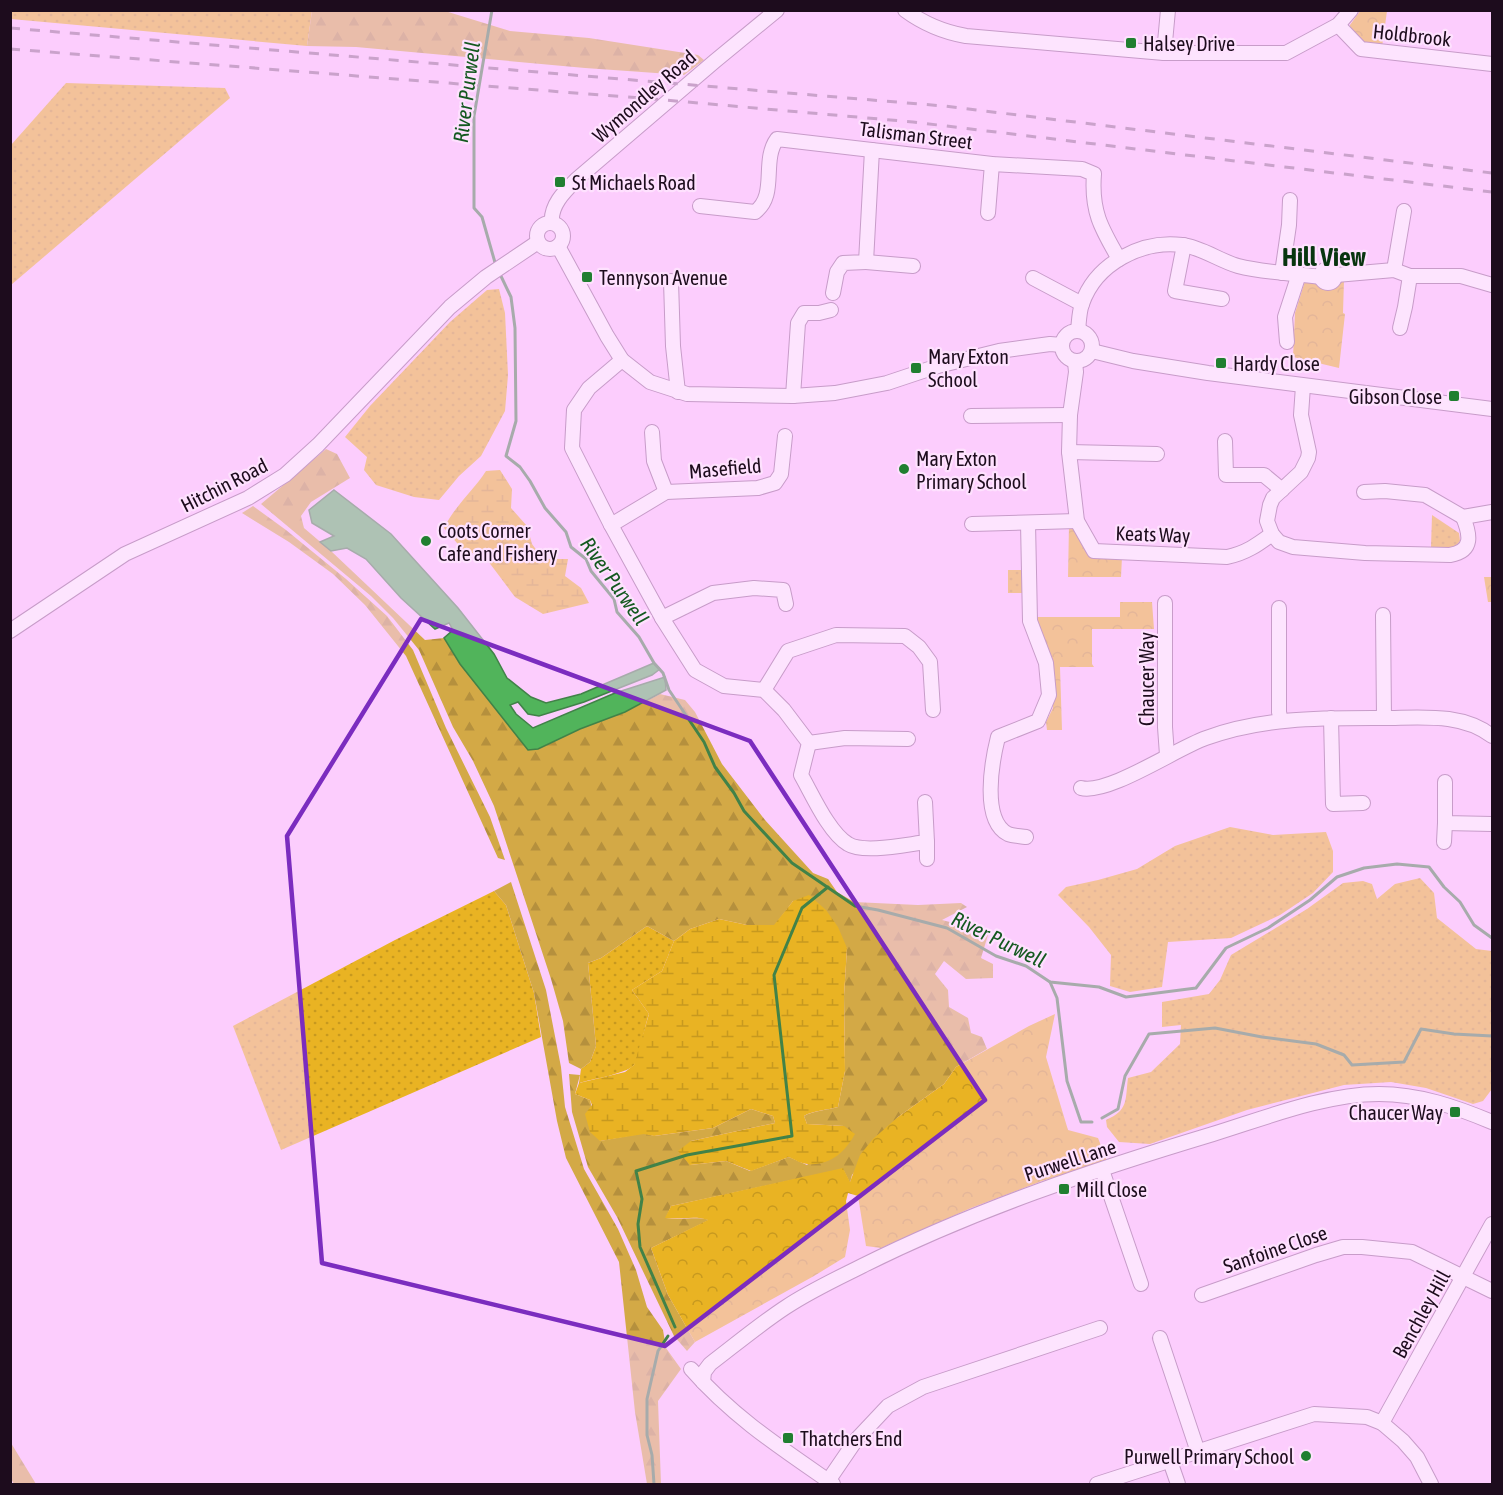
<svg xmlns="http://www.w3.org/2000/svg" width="1503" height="1495" font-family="'Asap Condensed',sans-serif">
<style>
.grass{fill:url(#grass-dots)}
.forest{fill:url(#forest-firs)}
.wetland{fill:url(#wetland-marsh)}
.park{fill:url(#park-crowns)}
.water{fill:#51b45b;stroke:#418248;stroke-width:1.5}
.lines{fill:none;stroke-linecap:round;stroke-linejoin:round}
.stream{stroke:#418248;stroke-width:3}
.minor-casing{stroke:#895f8a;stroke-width:16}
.minor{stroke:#fff;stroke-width:14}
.rail{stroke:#8e6e8f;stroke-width:3;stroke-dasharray:10 10;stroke-linecap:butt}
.marked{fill:none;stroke:#7b2cbf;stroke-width:4.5;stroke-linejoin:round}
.poi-dot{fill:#207f30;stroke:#fee1fe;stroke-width:2}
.labels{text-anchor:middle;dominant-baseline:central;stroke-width:4.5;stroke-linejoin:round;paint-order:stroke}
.street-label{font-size:20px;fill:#1d0c1d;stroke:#fee1fe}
.poi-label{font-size:20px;fill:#1d0c1d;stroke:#fee1fe;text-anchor:start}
.water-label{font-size:21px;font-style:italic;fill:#145920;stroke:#fee1fe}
.district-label{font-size:26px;font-weight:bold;fill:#08350f;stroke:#fee1fe}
</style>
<defs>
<pattern id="grass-dots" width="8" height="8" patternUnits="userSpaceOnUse" patternTransform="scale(1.5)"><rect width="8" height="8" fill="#e9b323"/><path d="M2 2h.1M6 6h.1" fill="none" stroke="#c7991f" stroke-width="1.8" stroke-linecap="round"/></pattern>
<pattern id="forest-firs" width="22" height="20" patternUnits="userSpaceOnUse" patternTransform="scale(1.5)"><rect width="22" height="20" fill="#d3a946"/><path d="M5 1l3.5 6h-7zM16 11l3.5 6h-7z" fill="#b5903d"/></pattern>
<pattern id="wetland-marsh" width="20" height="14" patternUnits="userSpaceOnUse" patternTransform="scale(1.5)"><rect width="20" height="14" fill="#e9b323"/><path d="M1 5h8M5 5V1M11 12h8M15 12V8" fill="none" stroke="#c7991f"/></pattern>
<pattern id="park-crowns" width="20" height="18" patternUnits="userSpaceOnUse" patternTransform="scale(1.5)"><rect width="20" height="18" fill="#e9b323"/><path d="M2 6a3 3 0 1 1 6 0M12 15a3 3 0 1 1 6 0" fill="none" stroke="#c7991f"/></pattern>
</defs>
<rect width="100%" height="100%" fill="#fccdfd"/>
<g class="grass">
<polygon points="10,11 312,11 307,46 11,19"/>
<polygon points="66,83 225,88 230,98 11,285 11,145"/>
<polygon points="499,289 505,313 508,375 505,411 481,456 459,476 439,500 414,497 376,485 364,470 367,457 345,437 370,406 450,322 487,290"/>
<polygon points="1432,515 1459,533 1460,541 1455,547 1431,548"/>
<polygon points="1008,570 1024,570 1023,593 1008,593"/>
<polygon points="1230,827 1273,835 1326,832 1333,851 1333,872 1313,893 1280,915 1231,938 1168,942 1162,987 1130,992 1110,986 1111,955 1089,927 1058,895 1066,887 1098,880 1137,869 1175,846"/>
<path d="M1420,878L1434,893L1437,918L1476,949L1492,951V1089L1483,1101L1473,1104L1426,1088L1391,1082L1344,1085L1247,1110L1150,1144L1119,1142L1107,1127L1106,1120C1129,1110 1125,1100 1128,1078L1151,1072L1180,1044L1181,1025L1162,1027V1002L1209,994L1220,980L1231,955L1307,909L1343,883L1363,881L1372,884L1377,899L1395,884Z"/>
<polygon points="494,891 506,905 534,993 541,1037 281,1150 233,1026 395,940"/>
<path d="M647,926L674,941L662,971L632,990L649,1014C645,1024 639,1060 634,1065C626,1074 592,1079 579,1083L581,1069L590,1062L596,1046L588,963L601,958Z"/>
</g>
<g class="forest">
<polygon points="445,11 510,31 589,38 698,55 704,60 684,75 585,68 356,47 307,46 312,11"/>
<path d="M326,449L337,454L350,478L311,502L301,516L304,528L331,551L425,640L444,638L460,664L538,749L580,729L625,712L660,694L685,700L695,712L722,764L765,820L813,873L828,879L837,892L854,902L918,905L961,903L967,907L942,920L973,928L988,935L981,958L993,964V978L966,979L944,961L935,974L948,990L949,1007L968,1018L971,1033L982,1037L987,1049L956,1067L944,1084L898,1117L852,1175L850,1183L843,1169L671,1206L666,1218C681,1221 695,1216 709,1220L651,1248L668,1295L695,1342L687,1351L674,1336L617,1217L588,1167L572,1112L569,1074L580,1075L575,1094L590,1100L600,1141L644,1133L654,1136L713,1128L751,1109L773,1116L775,1123L691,1141L690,1165L726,1161L750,1171L789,1157L807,1165L844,1126L807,1124L804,1116C812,1111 828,1110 838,1107L845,1071L844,996L847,948L793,901L775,925H747L719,919L690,929L674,941L647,926L601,958L588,963L596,1046L590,1062L581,1069L569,1063L563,1021L551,979L494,806L473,761L453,727L419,650L393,618L371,596L261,504Z"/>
<polygon points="253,506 286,530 346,579 387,616 413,650 446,728 490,817 505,860 498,858 406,656 365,605 333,574 289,542 242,513"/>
<polygon points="511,882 546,990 561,1067 565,1107 584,1169 618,1229 636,1270 647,1307 663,1330 666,1348 681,1369 658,1401 661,1484 647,1484 635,1412 619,1262 566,1158 557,1121 534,993 506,905 494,891"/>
<polygon points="10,1443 11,1443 36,1484 14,1484 11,1479"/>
</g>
<g class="wetland">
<path d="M500,470L512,489L511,508L527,526L532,544L543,559H568L565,576L581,588L589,603L543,614L515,597L485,557L463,550L444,528C454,507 473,491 486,471Z"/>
<path d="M809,895L826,910L838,927L847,948L844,996L845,1071L838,1107C828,1110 811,1111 804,1116L807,1124L844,1126L855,1134C845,1152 830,1166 808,1164C802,1164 795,1160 789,1157L751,1171L726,1161L690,1165L678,1151L691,1141L775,1123L773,1116L751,1109L713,1128L654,1136L644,1134L600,1141L590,1132L585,1114L592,1105L590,1100L575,1094L579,1083L625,1072L634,1065L649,1014L632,990L662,971L674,941L690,929L719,919L747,925H774L793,901Z"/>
</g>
<g class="park">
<polygon points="1360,11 1387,11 1382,47 1363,46 1350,31 1350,25"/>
<polygon points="1344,280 1343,313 1345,314 1339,368 1293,357 1295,313 1305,281 1329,288"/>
<polygon points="1069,525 1074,525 1091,555 1122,557 1121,577 1068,577"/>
<polygon points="1484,577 1492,577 1492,602 1488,602"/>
<polygon points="1120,602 1152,602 1154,629 1092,629 1092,664 1094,667 1060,667 1062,730 1047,730 1046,722 1053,708 1050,663 1033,617 1120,617"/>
<path d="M1055,1014L1046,1057L1068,1130L1098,1138L1107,1161L1042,1181L971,1208L881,1248L866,1246L858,1196L848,1193L846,1201L850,1230L845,1257L814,1276L695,1342L668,1295L651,1248L708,1220C695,1215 680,1220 665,1218L671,1206L843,1168L850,1182L860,1155L873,1139L898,1117L944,1084L956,1067L1029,1026Z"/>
</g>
<polygon class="water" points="334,490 391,534 458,608 494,654 507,678 531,697 546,703 581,694 654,663 660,669 652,675 584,702 539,716 528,714 518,702 510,705 516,714 533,728 615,693 665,677 666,690 625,712 580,729 538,749 528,750 460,664 444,638 453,630 449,623 435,629 401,598 366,559 347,548 331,551 320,542 334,536 312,523 309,510"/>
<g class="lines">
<g class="stream">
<polyline points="492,10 474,116 474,208 482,217 496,266"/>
<polyline points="499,272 511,297 515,328 516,421 506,456 520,467 530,481 545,508 566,532 571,547 586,559 591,571 614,599 617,612 639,637 654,663 663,673 669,690 704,742 715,767 734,793 744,811 792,863 855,906 878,910 947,928 996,956 1026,966 1050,982 1099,987 1126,997 1196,988 1226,948 1268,928 1310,900 1337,877 1364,868 1397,864 1429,867 1444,887 1460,902 1474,925 1492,938"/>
<polyline points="1050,982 1057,998 1067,1081 1081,1122 1092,1122"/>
<polyline points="1102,1118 1118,1109 1125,1076 1149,1034 1215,1028 1262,1037 1316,1044 1344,1055 1352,1065 1404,1062 1421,1029 1454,1034 1492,1036"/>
<polyline points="675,1327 640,1247 638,1224 642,1199 636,1171 687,1155 792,1136 774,975 802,908 828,887"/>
<polyline points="654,1484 652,1455 647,1435 647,1399 658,1351 668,1336"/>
</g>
<defs>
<g id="minor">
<path d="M905,10C924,24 943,32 966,36L1164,53H1286L1338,25L1351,10"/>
<polyline points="1338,25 1361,49 1492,64"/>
<polyline points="1164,53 1168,10"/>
<path d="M700,206L755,212C778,195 761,161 777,139L992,164L1082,169L1094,174C1091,211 1101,228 1119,259"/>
<polyline points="988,213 992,164"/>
<circle cx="550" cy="236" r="13"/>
<path d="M552,223C550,205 565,191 577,179L715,61L777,10"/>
<polyline points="1184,245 1175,291 1222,299"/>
<polyline points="558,246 607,336 622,360 650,382 687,394 793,396 835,393 887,383 938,366 999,351 1050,344 1062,345"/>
<polyline points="866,262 913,266"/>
<circle cx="1328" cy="276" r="7"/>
<polyline points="1394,270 1404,211"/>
<polyline points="1282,273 1289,225 1290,200"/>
<polyline points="1336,275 1394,270 1410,276 1461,276 1492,285"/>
<polyline points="1033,278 1082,304"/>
<polyline points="671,281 673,346 678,392"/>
<polyline points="833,293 837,272 843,263 866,262 872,150"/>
<polyline points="1400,328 1405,307 1410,276"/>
<circle cx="1077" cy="346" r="15"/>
<path d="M1078,331C1079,322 1079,312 1082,304C1096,263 1142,240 1182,245C1201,247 1220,261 1238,266C1265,273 1293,273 1321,277"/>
<polyline points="1287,342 1285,317 1299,274"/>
<polyline points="1092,351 1133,361 1208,373 1492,409"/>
<path d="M622,360L589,388L574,410L572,448L611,525L662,618L695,670L724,686L764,690L784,710L809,743L801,775C812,794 829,833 848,844C864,854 908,844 927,842L925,802"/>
<path d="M1075,362L1076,372L1070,415L1069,452L1077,521L1094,551L1227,557C1246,553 1257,545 1272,534"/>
<path d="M1303,386L1301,415L1309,452L1308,458L1301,472L1273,498L1270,505L1267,521L1272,534L1279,542L1293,547L1365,553L1450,555C1474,551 1470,534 1463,517"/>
<polyline points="793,396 798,323 804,313 819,313 831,310"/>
<polyline points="971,416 1070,415"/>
<polyline points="652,432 654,461 666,492"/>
<polyline points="1225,441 1226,475 1264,475 1282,490"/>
<polyline points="1069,452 1157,454"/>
<polyline points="1364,492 1385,491 1425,495 1463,517 1492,512"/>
<polyline points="972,524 1077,521"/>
<polyline points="611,525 666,492 758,488 775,483 781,474 785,436"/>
<polyline points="1165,603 1165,727 1167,755"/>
<polyline points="1279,608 1279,712 1281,721"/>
<polyline points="1383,615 1384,718"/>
<polyline points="662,618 713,593 754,588 783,590 786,604"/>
<polyline points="10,631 125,554 248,498 285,475 318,445 450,307 486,277 538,242"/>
<polyline points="764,690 788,651 836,635 905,636 919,647 930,662 933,710"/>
<polyline points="1331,718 1333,804 1363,803"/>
<polyline points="809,743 845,738 908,739"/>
<polyline points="1445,782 1445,823 1492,824"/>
<path d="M1081,788C1108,795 1177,748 1206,738C1263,717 1323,718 1382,718C1419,718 1461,712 1492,736"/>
<path d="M1026,837C1020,836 1013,836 1008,834C981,820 992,761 998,737L1038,721L1049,695L1046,663L1030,621L1028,523"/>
<polyline points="1444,842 1445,823"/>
<polyline points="927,859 927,842"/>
<polyline points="1102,1170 1141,1284"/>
<polyline points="1202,1295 1316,1255 1343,1247 1362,1247 1412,1252 1492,1291"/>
<polyline points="1160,1338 1198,1452"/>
<path d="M691,1369C733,1417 781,1448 833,1484"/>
<path d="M703,1382L704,1372L710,1364C735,1345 760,1324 786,1307C810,1291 836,1279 862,1266C974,1210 1093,1170 1213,1134C1265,1118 1325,1094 1379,1094C1419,1094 1456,1107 1492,1122"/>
<polyline points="1382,1423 1492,1224"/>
<polyline points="1170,1461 1178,1484"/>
<polyline points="828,1481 856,1440 888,1406 923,1387 1100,1328"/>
<polyline points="1097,1484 1314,1414 1367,1417 1382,1423 1403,1441 1417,1457 1431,1484"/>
</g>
</defs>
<use href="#minor" class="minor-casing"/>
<use href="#minor" class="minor"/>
<g class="rail">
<polyline points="10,28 944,106 1492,173"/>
<polyline points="10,49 653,99 913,122 1492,192"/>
</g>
</g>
<path d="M0 0H1503V1495H0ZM421,619L750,741L985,1100L665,1346L322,1263L287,836Z" fill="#fccdfd" fill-opacity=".55" fill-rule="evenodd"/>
<path class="marked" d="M421,619L750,741L985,1100L665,1346L322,1263L287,836Z"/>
<g class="poi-dot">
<rect x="1125" y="37" width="12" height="12" rx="3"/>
<rect x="554" y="176" width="12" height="12" rx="3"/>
<rect x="581" y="271" width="12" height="12" rx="3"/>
<rect x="1215" y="357" width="12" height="12" rx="3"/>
<rect x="910" y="362" width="12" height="12" rx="3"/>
<rect x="1448" y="390" width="12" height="12" rx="3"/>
<circle cx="904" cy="469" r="6"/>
<circle cx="426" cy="541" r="6"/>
<rect x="1449" y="1106" width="12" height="12" rx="3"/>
<rect x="1058" y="1183" width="12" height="12" rx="3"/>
<rect x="782" y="1432" width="12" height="12" rx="3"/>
<circle cx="1306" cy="1456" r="6"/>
</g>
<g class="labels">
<g class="street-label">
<text transform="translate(1412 35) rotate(6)">Holdbrook</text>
<text transform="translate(644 96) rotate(-41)">Wymondley Road</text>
<text transform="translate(916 135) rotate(7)">Talisman Street</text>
<text transform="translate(725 468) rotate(-5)">Masefield</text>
<text transform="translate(224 485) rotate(-27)">Hitchin Road</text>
<text transform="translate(1153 534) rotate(2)">Keats Way</text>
<text transform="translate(1146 679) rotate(-90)">Chaucer Way</text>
<text transform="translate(1070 1160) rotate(-18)">Purwell Lane</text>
<text transform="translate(1275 1249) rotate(-19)">Sanfoine Close</text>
<text transform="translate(1421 1314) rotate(-61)">Benchley Hill</text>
</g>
<g class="poi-label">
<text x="1143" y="43">Halsey Drive</text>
<text x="572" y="182">St Michaels Road</text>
<text x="599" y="277">Tennyson Avenue</text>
<text x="928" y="356">Mary Exton<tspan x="928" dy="23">School</tspan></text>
<text x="1233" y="363">Hardy Close</text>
<text x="1442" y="396" text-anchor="end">Gibson Close</text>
<text x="916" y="458">Mary Exton<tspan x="916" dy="23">Primary School</tspan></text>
<text x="438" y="530">Coots Corner<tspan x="438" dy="23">Cafe and Fishery</tspan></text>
<text x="1443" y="1112" text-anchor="end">Chaucer Way</text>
<text x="1076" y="1189">Mill Close</text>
<text x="800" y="1438">Thatchers End</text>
<text x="1294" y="1456" text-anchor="end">Purwell Primary School</text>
</g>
<g class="water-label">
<text transform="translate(466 92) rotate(-83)">River Purwell</text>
<text transform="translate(615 581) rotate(55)">River Purwell</text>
<text transform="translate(999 939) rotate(26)">River Purwell</text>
</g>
<g class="district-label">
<text x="1324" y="257">Hill View</text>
</g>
</g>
<rect width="1503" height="1495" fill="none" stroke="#1d0c1d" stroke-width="24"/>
</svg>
